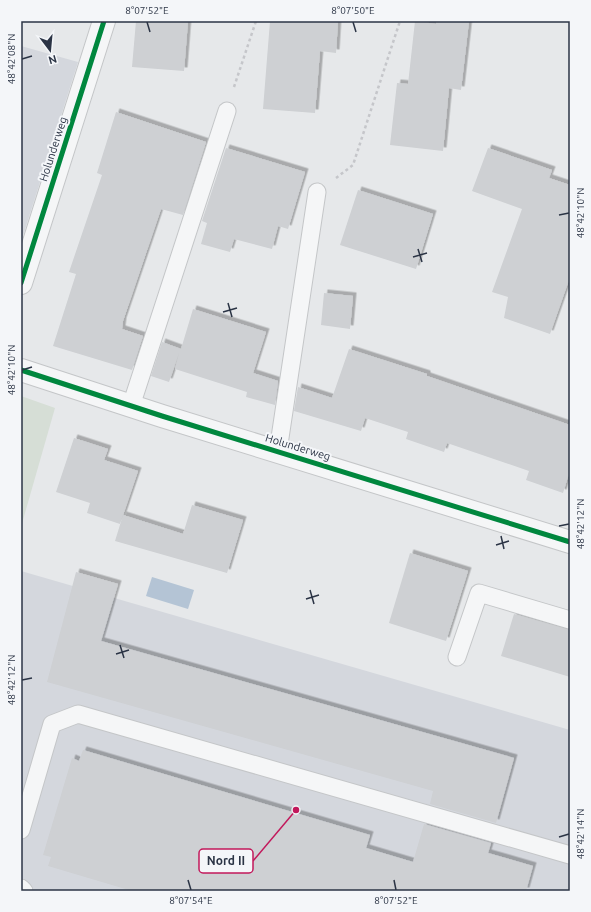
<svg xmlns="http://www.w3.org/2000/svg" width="591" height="912" font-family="Ubuntu,sans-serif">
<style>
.built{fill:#d4d7dd}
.green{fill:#d6ded6}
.water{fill:#b4c4d5}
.building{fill:#ced0d3;filter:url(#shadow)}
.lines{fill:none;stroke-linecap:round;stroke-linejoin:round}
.service-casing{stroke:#c4c6c8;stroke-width:19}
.minor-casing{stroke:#c4c6c8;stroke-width:24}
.path{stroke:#c5c6ca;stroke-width:2.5;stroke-dasharray:3 3;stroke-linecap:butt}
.service{stroke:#f5f6f7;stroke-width:17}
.minor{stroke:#f5f6f7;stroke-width:22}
.cycleway-casing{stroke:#f4f6f9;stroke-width:8}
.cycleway{stroke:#00873e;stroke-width:5}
.ticks{fill:none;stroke:#2b3445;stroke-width:1.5}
.labels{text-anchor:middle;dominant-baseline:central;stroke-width:4;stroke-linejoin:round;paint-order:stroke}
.street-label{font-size:11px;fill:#2b3445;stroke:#f4f6f9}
.leader{fill:none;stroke:#c2185b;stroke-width:1.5}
.callout-dot{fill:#c2185b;stroke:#f4f6f9;stroke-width:1.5}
.callout{fill:#f4f6f9;stroke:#c2185b;stroke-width:1.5}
.callout-label{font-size:12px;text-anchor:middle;font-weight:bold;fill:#2b3445}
.neatline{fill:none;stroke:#2b3445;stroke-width:1.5}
.ticks-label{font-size:10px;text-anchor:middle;fill:#2b3445}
</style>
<defs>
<filter id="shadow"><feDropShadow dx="3.5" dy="-3.5" stdDeviation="0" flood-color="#0004"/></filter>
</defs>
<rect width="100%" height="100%" fill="#e6e8ea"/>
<g class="built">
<polygon points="21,46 78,62 21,242"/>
<polygon points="21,571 570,730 570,891 21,891"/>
</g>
<polygon class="green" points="21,396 55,408 21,527"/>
<polygon class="water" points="152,577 194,590 188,609 146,596"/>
<g class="building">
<polygon points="136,21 188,21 184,71 132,67"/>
<polygon points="270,21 338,21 336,53 320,51 315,113 263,109"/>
<polygon points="415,21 436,24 436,21 469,21 461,90 449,88 443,151 390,145 397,83 408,84"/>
<polygon points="116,112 206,142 183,215 161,209 123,321 122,329 143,336 132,370 53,346 76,274 69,272 102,175 97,173"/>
<polygon points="226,148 305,172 288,229 278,226 272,249 234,239 230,252 201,244 207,223 202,221"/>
<polygon points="488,148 552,170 549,178 570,185 570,277 550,334 504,318 508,297 492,292 522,209 472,191"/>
<polygon points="358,190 433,214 416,269 340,245"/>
<polygon points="324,293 353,296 350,329 321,325"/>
<polygon points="193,309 266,332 253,373 278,381 275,405 246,397 247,392 175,369 179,353 169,382 151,376 162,342 181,349"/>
<polygon points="349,349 427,374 427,376 570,425 570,470 563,493 526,480 529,471 447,443 444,452 406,439 408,432 365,418 361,431 294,411 298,387 332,398"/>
<polygon points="74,438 108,449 104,460 138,471 120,524 87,513 90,503 56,492"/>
<polygon points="192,505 243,520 227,573 115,541 123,515 183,534"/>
<polygon points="410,553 468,571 446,641 389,623"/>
<polygon points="76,572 118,584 101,641 514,758 496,823 430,804 433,791 47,682"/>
<polygon points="514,614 570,630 570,677 501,656"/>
<polygon points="83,750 370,835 366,848 413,862 424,824 491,843 488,853 533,866 526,891 132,891 48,866 51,857 43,855 72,758 79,761"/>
</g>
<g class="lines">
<defs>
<g id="service">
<polyline points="131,406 227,111"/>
<polyline points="278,451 317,192"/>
<polyline points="457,657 479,593 570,620"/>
<polyline points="21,830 52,724 78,714 570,855"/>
<polyline points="21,888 24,891"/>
</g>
<g id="minor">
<polyline points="21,283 104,21"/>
<polyline points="21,370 162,416 570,542"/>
</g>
</defs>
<use href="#service" class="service-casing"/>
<use href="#minor" class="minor-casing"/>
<g class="path">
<polyline points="234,87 256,21"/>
<polyline points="336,178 353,165 400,21"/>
</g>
<use href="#service" class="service"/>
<use href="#minor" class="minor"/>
<defs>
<g id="cycleway">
<polyline points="21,283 104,21"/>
<polyline points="21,370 162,416 570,542"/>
</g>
</defs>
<use href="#cycleway" class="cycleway-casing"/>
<use href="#cycleway" class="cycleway"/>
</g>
<path class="ticks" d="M147,22L150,32M353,22L356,32M22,59L32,56M559,215L569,213M418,249L422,262M413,257L427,253M228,303L232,317M223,312L237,308M22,370L32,367M559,526L569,524M501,536L504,549M496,545L509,541M310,590L314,604M306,599L319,595M120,645L124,658M116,654L129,650M22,680L32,678M559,837L569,834M188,880L191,890M394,880L396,890"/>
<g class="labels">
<g class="street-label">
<text transform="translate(53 149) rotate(-72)">Holunderweg</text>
<text transform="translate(298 447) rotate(17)">Holunderweg</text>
</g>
</g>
<path class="leader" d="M296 810L253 861"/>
<circle class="callout-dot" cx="296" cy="810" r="4"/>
<rect class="callout" x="199" y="849" width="54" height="24" rx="4"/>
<g class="callout-label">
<text x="226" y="865">Nord II</text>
</g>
<rect width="591" height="912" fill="none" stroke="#f4f6f9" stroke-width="44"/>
<g transform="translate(50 50) rotate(164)" stroke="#f4f6f9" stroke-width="3" paint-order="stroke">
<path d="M0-3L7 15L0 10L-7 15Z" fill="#2b3445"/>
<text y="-6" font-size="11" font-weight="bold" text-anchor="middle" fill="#2b3445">N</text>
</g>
<rect x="22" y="22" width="547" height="868" class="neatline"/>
<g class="ticks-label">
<text x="147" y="14">8°07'52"E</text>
<text x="353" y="14">8°07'50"E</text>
<text transform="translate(11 59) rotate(-90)" y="4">48°42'08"N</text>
<text transform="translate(580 213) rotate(-90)" y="4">48°42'10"N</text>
<text transform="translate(11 370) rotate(-90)" y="4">48°42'10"N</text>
<text transform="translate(580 524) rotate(-90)" y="4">48°42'12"N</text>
<text transform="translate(11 680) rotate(-90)" y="4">48°42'12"N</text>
<text transform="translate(580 834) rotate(-90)" y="4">48°42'14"N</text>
<text x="191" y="904">8°07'54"E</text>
<text x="396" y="904">8°07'52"E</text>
</g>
</svg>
